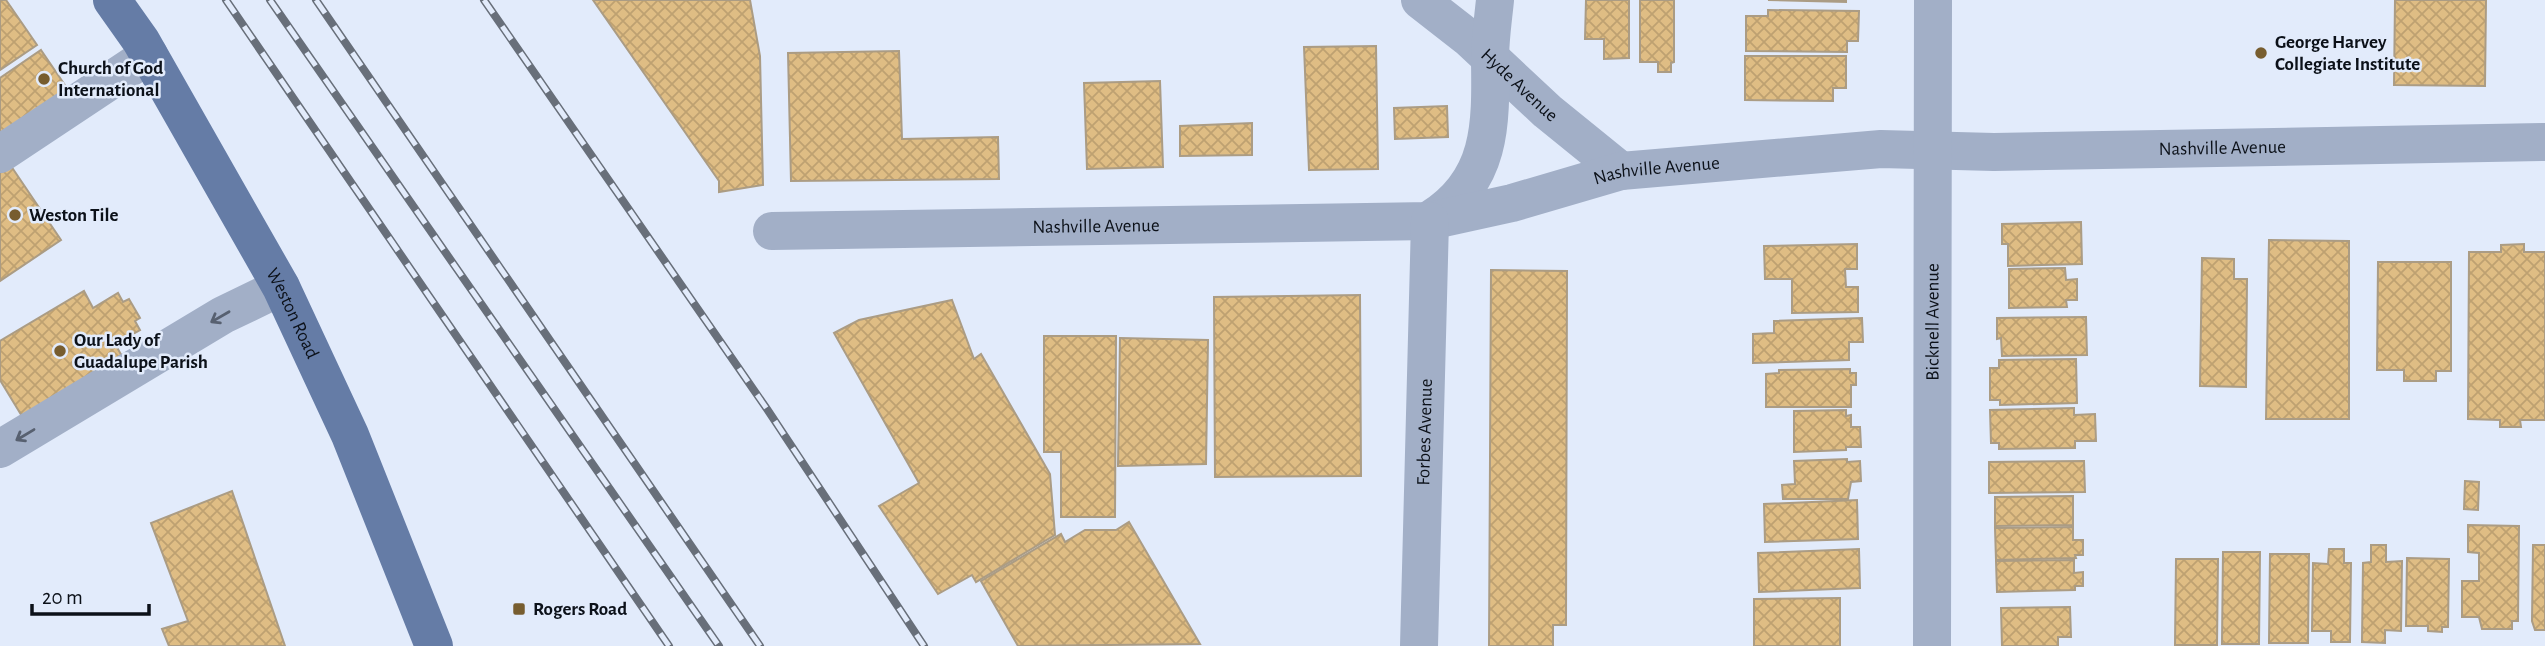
<svg xmlns="http://www.w3.org/2000/svg" width="2545" height="646" font-family="'Alegreya Sans',sans-serif">
<style>
.building{fill:url(#building-cross-hatch);stroke:#ab9c84;stroke-width:2}
.lines{fill:none;stroke-linecap:round;stroke-linejoin:round}
.minor{stroke:#a2afc7;stroke-width:38}
.major{stroke:#657ca6;stroke-width:38}
.rail-casing{stroke:#686f7a;stroke-width:8}
.rail{stroke:#e2ebfb;stroke-width:5;stroke-dasharray:16;stroke-linecap:butt}
.oneway{stroke:#576070}
.poi-dot{fill:#775d2f;stroke:#e2ebfb;stroke-width:2.5}
.labels{text-anchor:middle;dominant-baseline:central;stroke-width:5;stroke-linejoin:round;paint-order:stroke}
.poi-label{font-size:19px;font-weight:bold;fill:#0c1119;stroke:#e2ebfb;text-anchor:start}
.street-label{font-size:19px;fill:#0c1119;stroke:#e2ebfb}
</style>
<defs>
<pattern id="building-cross-hatch" width="8" height="8" patternUnits="userSpaceOnUse" patternTransform="scale(1.75)"><rect width="8" height="8" fill="#dfbd84"/><path d="M0 0l8 8M0 8l8-8" fill="none" stroke="#bea171"/></pattern>
</defs>
<rect width="100%" height="100%" fill="#e2ebfb"/>
<g class="building">
<polygon points="0,0 6,0 37,45 0,70"/>
<polygon points="593,0 750,0 760,56 763,185 719,192 719,181"/>
<polygon points="1586,0 1629,0 1629,58 1604,59 1604,39 1585,39"/>
<polygon points="1640,0 1674,0 1674,62 1671,63 1671,72 1658,72 1658,62 1640,62"/>
<polygon points="1768,0 1846,0 1846,2"/>
<polygon points="2395,0 2486,0 2485,86 2394,85"/>
<polygon points="1768,10 1859,11 1858,41 1847,41 1847,52 1746,51 1746,16 1768,16"/>
<polygon points="1376,46 1378,169 1309,170 1304,47"/>
<polygon points="41,50 71,94 0,142 0,78"/>
<polygon points="899,51 902,139 998,137 999,179 791,181 788,53"/>
<polygon points="1745,56 1846,56 1846,88 1833,88 1833,101 1745,100"/>
<polygon points="1160,81 1163,167 1087,169 1084,83"/>
<polygon points="1447,106 1448,137 1395,139 1394,108"/>
<polygon points="1252,123 1252,155 1180,156 1180,126"/>
<polygon points="11,166 61,240 0,281 0,173"/>
<polygon points="2081,222 2082,264 2008,266 2008,244 2002,244 2002,224"/>
<polygon points="2269,240 2349,241 2349,419 2266,419"/>
<polygon points="1857,244 1857,269 1845,269 1846,287 1858,287 1858,312 1792,313 1792,279 1765,279 1764,246"/>
<polygon points="2524,244 2524,252 2545,252 2545,420 2520,420 2521,427 2500,427 2500,420 2468,419 2469,252 2501,252 2501,245"/>
<polygon points="2202,258 2234,259 2234,279 2247,279 2246,387 2200,386"/>
<polygon points="2378,262 2451,262 2451,371 2436,371 2436,381 2404,381 2404,370 2377,370"/>
<polygon points="2065,268 2066,280 2077,279 2077,300 2066,300 2067,307 2009,308 2009,269"/>
<polygon points="1491,270 1567,271 1566,625 1553,625 1553,646 1489,646"/>
<polygon points="84,291 93,308 118,293 123,302 129,299 140,318 135,321 140,330 115,344 123,358 23,418 0,380 0,341"/>
<polygon points="1360,295 1361,476 1215,477 1214,297"/>
<polygon points="952,300 974,359 981,354 1050,474 1055,535 976,582 972,575 938,594 879,506 919,483 834,333 859,320"/>
<polygon points="2086,317 2087,355 2002,356 2001,338 1997,339 1997,318"/>
<polygon points="1862,318 1863,342 1849,342 1849,360 1753,363 1753,334 1774,333 1774,321"/>
<polygon points="1044,336 1116,336 1115,517 1061,517 1061,452 1044,452"/>
<polygon points="1120,338 1208,340 1206,464 1118,466"/>
<polygon points="2076,359 2077,403 2000,405 2000,400 1990,400 1990,368 1999,368 1999,360"/>
<polygon points="1850,369 1850,373 1856,373 1856,385 1851,385 1851,407 1766,407 1766,374 1779,373 1779,370"/>
<polygon points="2074,408 2074,415 2095,414 2096,441 2075,441 2075,448 1999,449 1999,443 1991,443 1990,410"/>
<polygon points="1846,410 1846,416 1851,415 1851,427 1860,427 1861,447 1846,447 1846,450 1794,452 1794,411"/>
<polygon points="1847,459 1847,462 1860,461 1861,481 1851,482 1848,499 1783,499 1782,485 1795,484 1794,461"/>
<polygon points="2084,461 2085,492 1989,493 1989,462"/>
<polygon points="2465,481 2479,482 2478,510 2464,509"/>
<polygon points="232,491 285,646 169,646 162,629 188,621 151,523"/>
<polygon points="2073,496 2073,525 1995,526 1995,497"/>
<polygon points="1857,500 1858,539 1765,542 1764,504"/>
<polygon points="1129,522 1200,644 1018,646 981,581 1061,534 1065,542 1085,530 1116,530"/>
<polygon points="2468,525 2519,526 2518,621 2512,621 2512,629 2482,629 2479,617 2462,617 2462,581 2479,581 2479,553 2468,552"/>
<polygon points="2073,527 2073,540 2083,540 2083,555 2075,555 2076,558 1996,560 1995,528"/>
<polygon points="2371,545 2386,545 2386,562 2402,561 2401,631 2385,630 2385,643 2362,642 2363,563 2371,562"/>
<polygon points="2533,545 2545,545 2545,630 2535,630 2532,621"/>
<polygon points="1859,549 1860,588 1759,592 1758,553"/>
<polygon points="2329,549 2344,549 2344,563 2351,563 2350,642 2331,642 2331,631 2312,631 2313,563 2328,564"/>
<polygon points="2223,552 2260,552 2259,644 2222,644"/>
<polygon points="2270,554 2309,554 2308,643 2269,643"/>
<polygon points="2407,558 2449,559 2448,627 2442,627 2442,632 2428,631 2428,626 2406,626"/>
<polygon points="2176,559 2218,559 2217,645 2175,645"/>
<polygon points="2074,560 2074,573 2083,572 2083,586 2075,586 2075,590 1997,592 1996,561"/>
<polygon points="1840,598 1840,646 1754,646 1754,599"/>
<polygon points="2070,607 2071,637 2058,637 2058,646 2002,646 2001,608"/>
</g>
<g class="lines">
<g class="minor">
<path id="s1" d="M1420,0L1470,39L1547,111L1621,171"/>
<polyline points="0,154 149,55"/>
<path d="M1431,219C1492,181 1491,125 1490,60C1490,40 1493,20 1495,0"/>
<path id="s2" d="M772,231L1430,221L1512,203L1621,171L1881,149L1994,152L2545,142"/>
<polyline points="0,449 223,315 281,287"/>
<path id="s3" d="M1419,646L1430,221"/>
<path id="s4" d="M1932,646L1933,0"/>
</g>
<path class="major" id="s5" d="M112,0L141,41L281,287L350,435L434,646"/>
<defs>
<g id="rail">
<polyline points="226,0 669,646"/>
<polyline points="270,0 719,646"/>
<polyline points="316,0 760,646"/>
<polyline points="484,0 767,409 924,646"/>
</g>
</defs>
<use href="#rail" class="rail-casing"/>
<use href="#rail" class="rail"/>
</g>
<defs><path id="oneway-shaft" d="M-6 0H5M1.5-3L5.5 0L1.5 3" fill="none" stroke-width="1.6" stroke-linecap="round" stroke-linejoin="round" transform="scale(1.75)"/></defs>
<g class="oneway">
<use href="#oneway-shaft" transform="translate(220 317) rotate(150)"/>
<use href="#oneway-shaft" transform="translate(25 435) rotate(149)"/>
</g>
<g class="poi-dot">
<circle cx="2261" cy="53" r="7"/>
<circle cx="44" cy="79" r="7"/>
<circle cx="15" cy="215" r="7"/>
<circle cx="60" cy="351" r="7"/>
<rect x="512" y="602" width="14" height="14" rx="3.5"/>
</g>
<g class="labels">
<g class="poi-label">
<text x="2275" y="42">George Harvey<tspan x="2275" dy="22">Collegiate Institute</tspan></text>
<text x="58" y="68">Church of God<tspan x="58" dy="22">International</tspan></text>
<text x="29" y="215">Weston Tile</text>
<text x="74" y="340">Our Lady of<tspan x="74" dy="22">Guadalupe Parish</tspan></text>
<text x="533" y="609">Rogers Road</text>
</g>
<g class="street-label">
<text stroke="none"><textPath href="#s1" startOffset="131">Hyde Avenue</textPath></text>
<text stroke="none"><textPath href="#s2" startOffset="1458">Nashville Avenue</textPath></text>
<text stroke="none"><textPath href="#s2" startOffset="891">Nashville Avenue</textPath></text>
<text stroke="none"><textPath href="#s2" startOffset="324">Nashville Avenue</textPath></text>
<text stroke="none"><textPath href="#s5" startOffset="362">Weston Road</textPath></text>
<text stroke="none"><textPath href="#s4" startOffset="324">Bicknell Avenue</textPath></text>
<text stroke="none"><textPath href="#s3" startOffset="214">Forbes Avenue</textPath></text>
</g>
</g>
<path d="M32 604v10h117v-10" fill="none" stroke="#0c1119" stroke-width="3.5"/>
<text x="42" y="604" font-size="21" fill="#0c1119" stroke="#e2ebfb" stroke-width="5" paint-order="stroke">20 m</text>
</svg>
